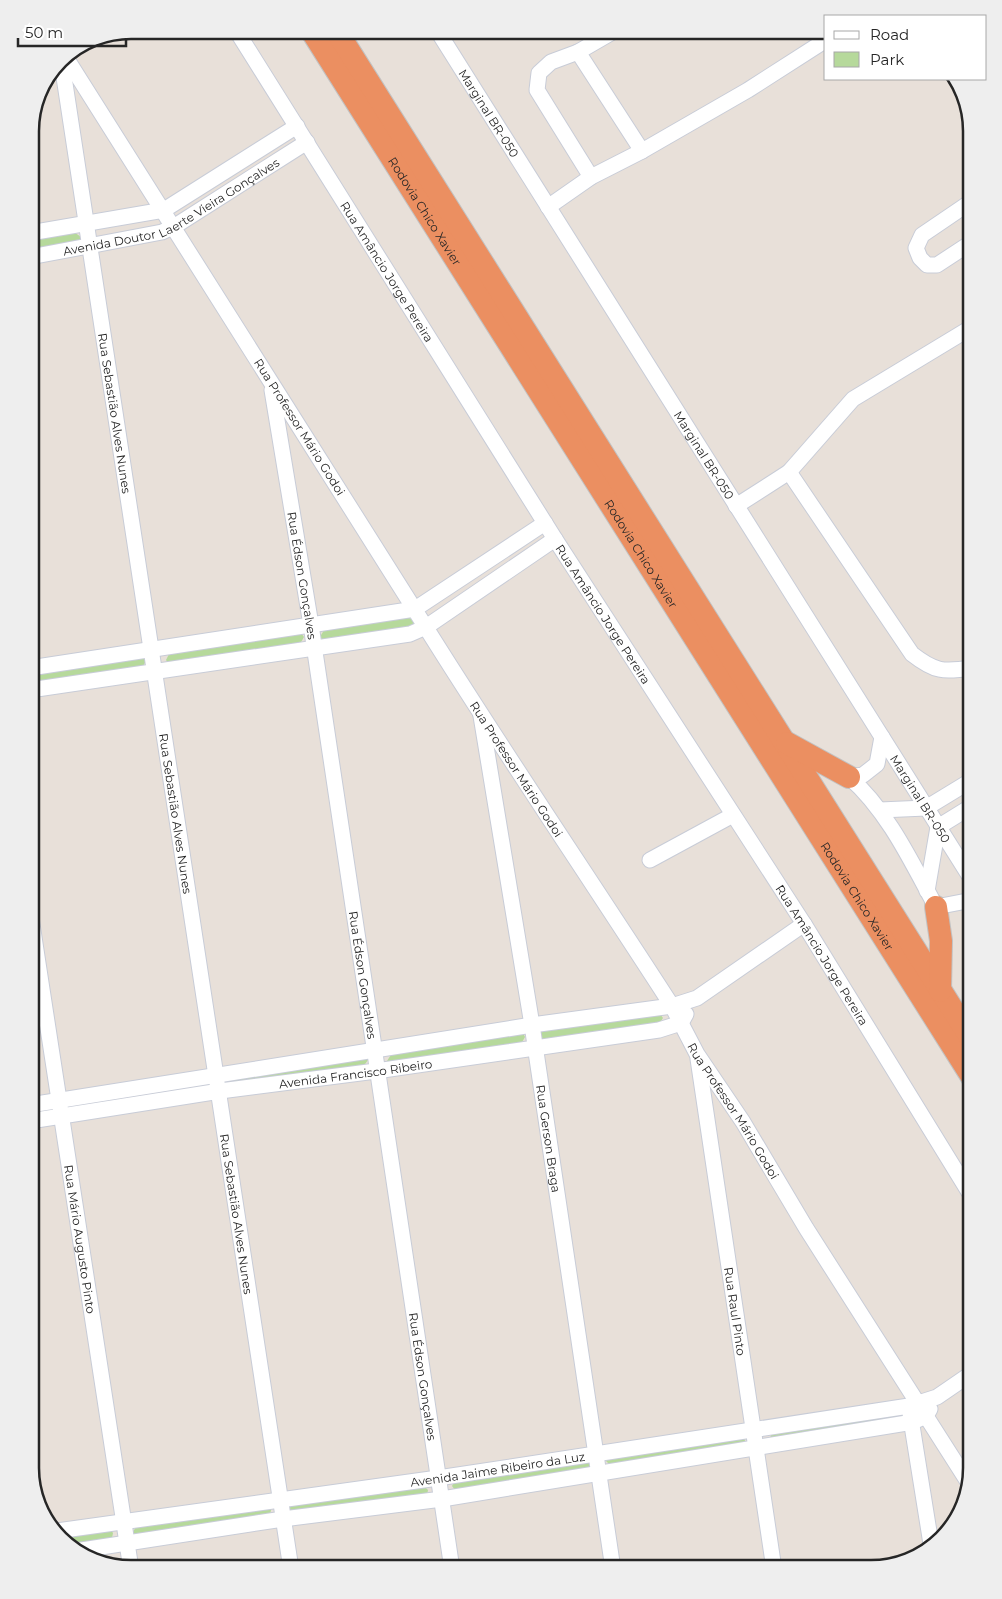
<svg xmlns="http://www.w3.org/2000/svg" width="1002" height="1599" font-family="Montserrat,sans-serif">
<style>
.green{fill:#b6d99b}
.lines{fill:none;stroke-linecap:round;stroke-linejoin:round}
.minor-casing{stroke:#c8ccd7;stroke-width:17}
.highway-casing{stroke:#c2c2c2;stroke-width:24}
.minor{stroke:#fff;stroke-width:15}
.highway{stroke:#eb8f61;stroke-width:22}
.labels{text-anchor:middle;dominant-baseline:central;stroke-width:4;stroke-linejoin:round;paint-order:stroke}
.street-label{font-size:12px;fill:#262626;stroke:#fff}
.rim{fill:none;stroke:#262626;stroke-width:2.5}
</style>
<rect width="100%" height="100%" fill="#e8e0d9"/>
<g class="green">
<polygon points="74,232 81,237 79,241 30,251 30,239"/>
<polygon points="408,617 415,622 410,629 323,640 320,637 324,630"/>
<polygon points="301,633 304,637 300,644 168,663 166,660 170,652"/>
<polygon points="143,657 146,661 142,668 30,686 30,674"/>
<polygon points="660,1014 663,1018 659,1024 542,1040 540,1032 543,1029"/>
<polygon points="523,1033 525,1037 521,1044 390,1063 387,1061 392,1053"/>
<polygon points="365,1056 368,1060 363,1067 230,1082 231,1078"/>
<polygon points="902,1411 909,1416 770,1438 772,1433"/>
<polygon points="742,1437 745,1440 744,1445 610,1465 606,1461 608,1458"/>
<polygon points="588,1461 591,1464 590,1469 455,1490 452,1486 454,1482"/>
<polygon points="425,1487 428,1490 427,1495 292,1513 289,1509 291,1505"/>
<polygon points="269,1507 271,1510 270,1515 136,1536 133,1532 137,1525"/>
<polygon points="111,1530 113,1533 112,1538 71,1547 61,1536"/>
</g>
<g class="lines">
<defs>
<g id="minor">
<path id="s1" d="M236,30L555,539L804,924L972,1197"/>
<path id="s2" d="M437,30L972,880"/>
<polyline points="578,52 642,151"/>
<path id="s3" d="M65,56C186,245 306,435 425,626C505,754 590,879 672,1006L697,1054L743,1122L806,1228L968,1482"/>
<path id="s4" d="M63,57L64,77L291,1569"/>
<polyline points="591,177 537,90 539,73 551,62 578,52 616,30"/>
<polyline points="548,207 591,177 642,151 748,90 826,40"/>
<polyline points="30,233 164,210 297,126"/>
<polyline points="972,242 937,265 927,265 920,258 916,248 922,235 972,201"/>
<path id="s5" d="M30,257L162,232L175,226L307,142"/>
<path id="s6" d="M272,390L311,625L452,1569"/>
<polyline points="789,472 853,399 972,327"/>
<path d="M736,506L789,472L912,654C935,672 943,672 972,668"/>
<polyline points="30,668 415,609 545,523"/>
<polyline points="30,690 410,634 426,627 555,539"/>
<path id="s7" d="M481,716L532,1025L613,1569"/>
<path d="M849,777C888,811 912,863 936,907L972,900"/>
<polyline points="849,777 863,775 877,764 882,737"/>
<polyline points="880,810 926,808 972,780"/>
<polyline points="650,860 733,815"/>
<polyline points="927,891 938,827 972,806"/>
<path id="s8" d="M30,911L131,1569"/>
<path id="s9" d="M698,1059L774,1569"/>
<polyline points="30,1105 532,1025 672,1006 697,998 804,924"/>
<path id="s10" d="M30,1121L220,1091L376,1071L659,1030L681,1023L686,1014"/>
<polyline points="910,1413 931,1544"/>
<path id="s11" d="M57,1531L438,1478L909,1406L937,1397L972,1373"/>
<polyline points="75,1551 283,1519 442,1499 913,1422 926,1416 930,1409"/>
</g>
<g id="highway">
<path id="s12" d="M311,30L972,1077"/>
<polyline points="336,30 972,1040"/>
<polyline points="787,743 849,777"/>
<polyline points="936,907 941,941 940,991"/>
</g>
</defs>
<use href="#minor" class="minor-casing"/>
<use href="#highway" class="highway-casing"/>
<use href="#minor" class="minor"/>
<use href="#highway" class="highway"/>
</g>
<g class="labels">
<g class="street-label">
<text stroke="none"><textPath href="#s2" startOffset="98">Marginal BR-050</textPath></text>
<text stroke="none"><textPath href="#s5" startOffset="152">Avenida Doutor Laerte Vieira Gonçalves</textPath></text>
<text stroke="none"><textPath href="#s12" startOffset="214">Rodovia Chico Xavier</textPath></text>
<text stroke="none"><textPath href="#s1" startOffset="285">Rua Amâncio Jorge Pereira</textPath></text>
<text stroke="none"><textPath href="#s4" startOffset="360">Rua Sebastião Alves Nunes</textPath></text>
<text stroke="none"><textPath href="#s3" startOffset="439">Rua Professor Mário Godoi</textPath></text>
<text stroke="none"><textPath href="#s2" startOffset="502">Marginal BR-050</textPath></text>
<text stroke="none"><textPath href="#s12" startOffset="619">Rodovia Chico Xavier</textPath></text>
<text stroke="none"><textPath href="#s6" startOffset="188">Rua Édson Gonçalves</textPath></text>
<text stroke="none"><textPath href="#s1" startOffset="690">Rua Amâncio Jorge Pereira</textPath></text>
<text stroke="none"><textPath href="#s3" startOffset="844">Rua Professor Mário Godoi</textPath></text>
<text stroke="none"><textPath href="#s2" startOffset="908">Marginal BR-050</textPath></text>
<text stroke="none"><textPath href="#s4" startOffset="765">Rua Sebastião Alves Nunes</textPath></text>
<text stroke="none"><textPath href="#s12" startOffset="1024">Rodovia Chico Xavier</textPath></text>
<text stroke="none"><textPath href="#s1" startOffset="1095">Rua Amâncio Jorge Pereira</textPath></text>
<text stroke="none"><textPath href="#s6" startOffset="592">Rua Édson Gonçalves</textPath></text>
<text stroke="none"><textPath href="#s10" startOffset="329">Avenida Francisco Ribeiro</textPath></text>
<text stroke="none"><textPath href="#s3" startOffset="1249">Rua Professor Mário Godoi</textPath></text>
<text stroke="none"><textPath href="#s7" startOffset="428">Rua Gerson Braga</textPath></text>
<text stroke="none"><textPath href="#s4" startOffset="1170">Rua Sebastião Alves Nunes</textPath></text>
<text stroke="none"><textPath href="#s8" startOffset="332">Rua Mário Augusto Pinto</textPath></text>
<text stroke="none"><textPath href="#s9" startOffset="255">Rua Raul Pinto</textPath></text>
<text stroke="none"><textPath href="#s6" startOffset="998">Rua Édson Gonçalves</textPath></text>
<text stroke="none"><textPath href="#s11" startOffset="445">Avenida Jaime Ribeiro da Luz</textPath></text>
</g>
</g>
<path d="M0 0H1002V1599H0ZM131 39H871A92 92 0 0 1 963 131V1468A92 92 0 0 1 871 1560H131A92 92 0 0 1 39 1468V131A92 92 0 0 1 131 39Z" fill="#eee" fill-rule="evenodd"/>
<path class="rim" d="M131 39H871A92 92 0 0 1 963 131V1468A92 92 0 0 1 871 1560H131A92 92 0 0 1 39 1468V131A92 92 0 0 1 131 39Z"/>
<rect x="824" y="15" width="162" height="65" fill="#ffffff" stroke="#a8a8a8"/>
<rect x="834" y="31" width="25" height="8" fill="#ffffff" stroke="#a8a8a8"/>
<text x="870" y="40" font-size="15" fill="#262626">Road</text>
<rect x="834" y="52" width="25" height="15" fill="#b6d99b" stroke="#a8a8a8"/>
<text x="870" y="65" font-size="15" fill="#262626">Park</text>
<path d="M18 38v8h108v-8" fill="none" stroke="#262626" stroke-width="2.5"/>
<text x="25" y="38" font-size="15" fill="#262626" stroke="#ffffff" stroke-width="4" paint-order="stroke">50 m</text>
</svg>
